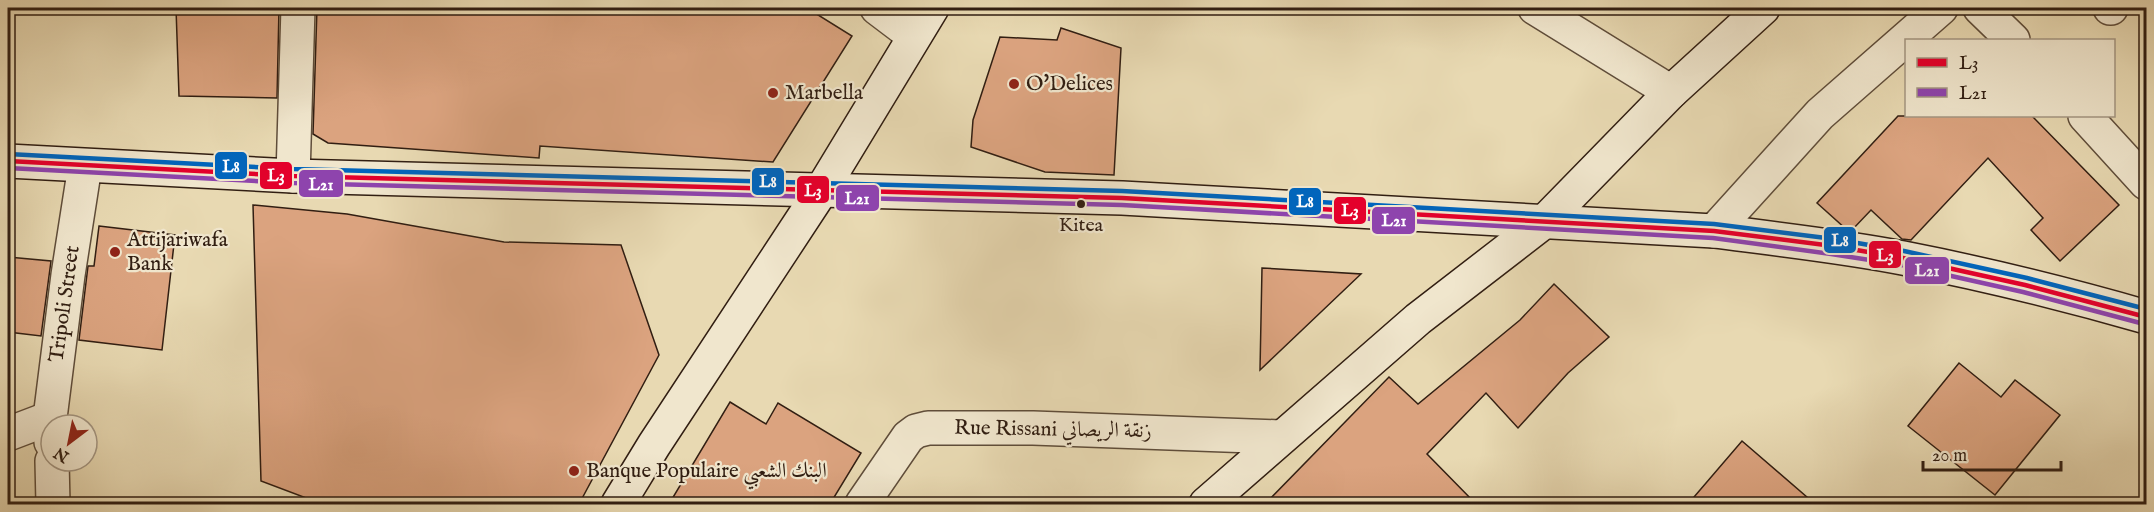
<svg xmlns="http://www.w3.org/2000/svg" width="2154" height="512" font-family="'IM FELL English',Amiri,serif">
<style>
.building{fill:#dba37f;stroke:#311e12;stroke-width:1.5}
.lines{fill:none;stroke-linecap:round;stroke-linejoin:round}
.street-casing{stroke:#5f4d3a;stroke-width:36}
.secondary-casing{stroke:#311e12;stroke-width:36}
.street{stroke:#f0e6cd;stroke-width:33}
.secondary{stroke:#f0e6cd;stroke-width:33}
.bus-1-casing{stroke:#f0e6cd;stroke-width:9}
.bus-2-casing{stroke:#f0e6cd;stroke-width:9}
.bus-3-casing{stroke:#f0e6cd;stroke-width:9}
.bus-1{stroke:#e4002b;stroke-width:4.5}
.bus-2{stroke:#8e44ad;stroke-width:4.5}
.bus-3{stroke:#0065bd;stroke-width:4.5}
.poi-dot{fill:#8f2418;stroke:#f0e6cd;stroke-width:2}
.bus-dot{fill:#311e12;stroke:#f0e6cd;stroke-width:2}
.labels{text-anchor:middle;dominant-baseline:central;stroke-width:4.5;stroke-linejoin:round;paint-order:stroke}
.bus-label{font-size:20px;fill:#311e12;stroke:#f0e6cd}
.poi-label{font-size:21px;fill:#311e12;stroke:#f0e6cd;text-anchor:start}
.street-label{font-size:21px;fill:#311e12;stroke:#f0e6cd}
.line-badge{stroke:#f0e6cd;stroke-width:2}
.badge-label{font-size:16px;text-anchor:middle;font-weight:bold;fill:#fff}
</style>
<rect width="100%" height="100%" fill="#e8d9b2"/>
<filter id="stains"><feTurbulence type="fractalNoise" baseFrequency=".00333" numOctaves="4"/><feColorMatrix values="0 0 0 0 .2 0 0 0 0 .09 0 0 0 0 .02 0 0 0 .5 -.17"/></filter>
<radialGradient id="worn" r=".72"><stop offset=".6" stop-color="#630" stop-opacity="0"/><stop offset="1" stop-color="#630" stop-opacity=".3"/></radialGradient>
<g class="building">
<polygon points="176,8 279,8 277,98 179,96"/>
<polygon points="317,8 807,8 852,36 773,162 540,146 539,158 328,143 313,134"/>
<polygon points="1061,28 1121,48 1114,175 1045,172 971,147 973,120 1000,37 1057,40"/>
<polygon points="1898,116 2032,116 2119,205 2060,261 2031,230 2043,218 1988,158 1911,240 1902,239 1871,210 1852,230 1846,229 1817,203"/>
<polygon points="253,205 347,214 504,242 621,245 659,355 579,504 322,504 261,481"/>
<polygon points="99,226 175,235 162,350 79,340 88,266 94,266"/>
<polygon points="8,257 51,261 41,336 8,332"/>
<polygon points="1262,268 1361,274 1260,370"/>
<polygon points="1554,284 1609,337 1568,373 1518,428 1486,393 1427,454 1476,504 1265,504 1389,377 1418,404 1520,320"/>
<polygon points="1959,363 2001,397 2015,380 2060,415 1995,495 1908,426"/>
<polygon points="730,402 766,424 778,403 861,453 830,504 669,504"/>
<polygon points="1742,441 1815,504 1688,504"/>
</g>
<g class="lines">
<defs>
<g id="street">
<polyline points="877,8 914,36"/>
<polyline points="1535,8 1671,92"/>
<polyline points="1980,8 2013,40"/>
<polyline points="2110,8 2111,8"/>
<polyline points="2085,116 2146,183"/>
<polyline points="293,176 298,8"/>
<polyline points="1714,231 1820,114 1941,8"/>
<polyline points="8,434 50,418"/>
<polyline points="51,442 50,418 68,275 85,166"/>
<polyline points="52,461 53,504"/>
<polyline points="862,504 908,437 916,431 928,428 1033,428 1281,437"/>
</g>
<g id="secondary">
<path d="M8,161L293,176L1122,198L1714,231C1777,239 1841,246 1903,258C1985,274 2066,294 2146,317"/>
<polyline points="618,504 654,445 821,191 932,8"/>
<polyline points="1206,504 1418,319 1545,221 1671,92 1763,8"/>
</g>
</defs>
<use href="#street" class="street-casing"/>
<use href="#secondary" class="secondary-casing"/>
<use href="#street" class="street"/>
<use href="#secondary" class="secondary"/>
<defs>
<polyline id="bus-1" points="8,161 293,176 1122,198 1714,231 1833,246 1903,258 2025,285 2146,317"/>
<polyline id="bus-2" points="8,168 293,183 1122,205 1713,238 1831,254 1902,265 2023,292 2144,324"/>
<polyline id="bus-3" points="8,154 293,169 1122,191 1714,224 1834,239 1904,251 2027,278 2146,309"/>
</defs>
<use href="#bus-1" class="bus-1-casing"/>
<use href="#bus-2" class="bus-2-casing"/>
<use href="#bus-3" class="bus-3-casing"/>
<use href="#bus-1" class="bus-1"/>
<use href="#bus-2" class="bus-2"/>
<use href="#bus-3" class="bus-3"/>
</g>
<g class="poi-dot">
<circle cx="1014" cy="84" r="6"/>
<circle cx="773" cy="93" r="6"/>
<circle cx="115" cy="252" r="6"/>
<circle cx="574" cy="471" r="6"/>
</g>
<circle class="bus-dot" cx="1081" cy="204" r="5"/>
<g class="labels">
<g class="bus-label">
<text x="1081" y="225">Kitea</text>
</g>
<g class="poi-label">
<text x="1026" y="84">O'Delices</text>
<text x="785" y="93">Marbella</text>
<text x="127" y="240">Attijariwafa<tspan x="127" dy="24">Bank</tspan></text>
<text x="586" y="471">Banque Populaire البنك الشعبي</text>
</g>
<g class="street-label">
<text transform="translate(65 304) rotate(-82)">Tripoli Street</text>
<text transform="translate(1053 430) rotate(1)">Rue Rissani زنقة الريصاني</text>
</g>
</g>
<g class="line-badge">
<rect x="214" y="151" width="34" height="29" rx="6" fill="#0065bd"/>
<rect x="259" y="161" width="34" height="29" rx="6" fill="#e4002b"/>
<rect x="751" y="167" width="34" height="29" rx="6" fill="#0065bd"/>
<rect x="298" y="169" width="46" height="29" rx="6" fill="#8e44ad"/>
<rect x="796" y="175" width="34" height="29" rx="6" fill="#e4002b"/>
<rect x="835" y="184" width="45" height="28" rx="6" fill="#8e44ad"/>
<rect x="1288" y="187" width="34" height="29" rx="6" fill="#0065bd"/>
<rect x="1333" y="196" width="34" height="29" rx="6" fill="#e4002b"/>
<rect x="1371" y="206" width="45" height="29" rx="6" fill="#8e44ad"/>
<rect x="1823" y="226" width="34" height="28" rx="6" fill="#0065bd"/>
<rect x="1868" y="240" width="34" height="29" rx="6" fill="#e4002b"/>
<rect x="1904" y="256" width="46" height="29" rx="6" fill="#8e44ad"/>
</g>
<g class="badge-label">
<text x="231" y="172">L8</text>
<text x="276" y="181">L3</text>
<text x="768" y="187">L8</text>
<text x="321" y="190">L21</text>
<text x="813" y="196">L3</text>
<text x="857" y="204">L21</text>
<text x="1305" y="207">L8</text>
<text x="1350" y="216">L3</text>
<text x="1394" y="226">L21</text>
<text x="1840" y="246">L8</text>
<text x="1885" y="261">L3</text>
<text x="1927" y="276">L21</text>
</g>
<rect width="2154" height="512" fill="none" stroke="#e8d9b2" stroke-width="30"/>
<rect x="9" y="9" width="2136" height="494" fill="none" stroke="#311e12" stroke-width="3"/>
<rect x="15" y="15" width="2124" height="482" fill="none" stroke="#311e12" stroke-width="1.5"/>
<rect x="1905" y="39" width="210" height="78" fill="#f0e6cd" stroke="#a49682" stroke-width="1.5"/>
<rect x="1917" y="58" width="30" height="9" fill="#e4002b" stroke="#a49682" stroke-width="1.5"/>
<text x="1959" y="69" font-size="18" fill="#311e12">L3</text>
<rect x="1917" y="88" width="30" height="9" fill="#8e44ad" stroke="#a49682" stroke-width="1.5"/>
<text x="1959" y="99" font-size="18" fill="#311e12">L21</text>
<g transform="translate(69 443) rotate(212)"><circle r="28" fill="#f0e6cd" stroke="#a49682" stroke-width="1.5"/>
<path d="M0-4.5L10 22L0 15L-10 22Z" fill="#8f2418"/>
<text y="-9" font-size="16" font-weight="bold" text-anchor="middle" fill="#311e12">N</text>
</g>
<path d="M1923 461v9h138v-9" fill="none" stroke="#311e12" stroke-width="3"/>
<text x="1932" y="461" font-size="18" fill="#311e12" stroke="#f0e6cd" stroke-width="4.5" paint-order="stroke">20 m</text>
<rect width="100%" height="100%" filter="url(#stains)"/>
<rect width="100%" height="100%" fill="url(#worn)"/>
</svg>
